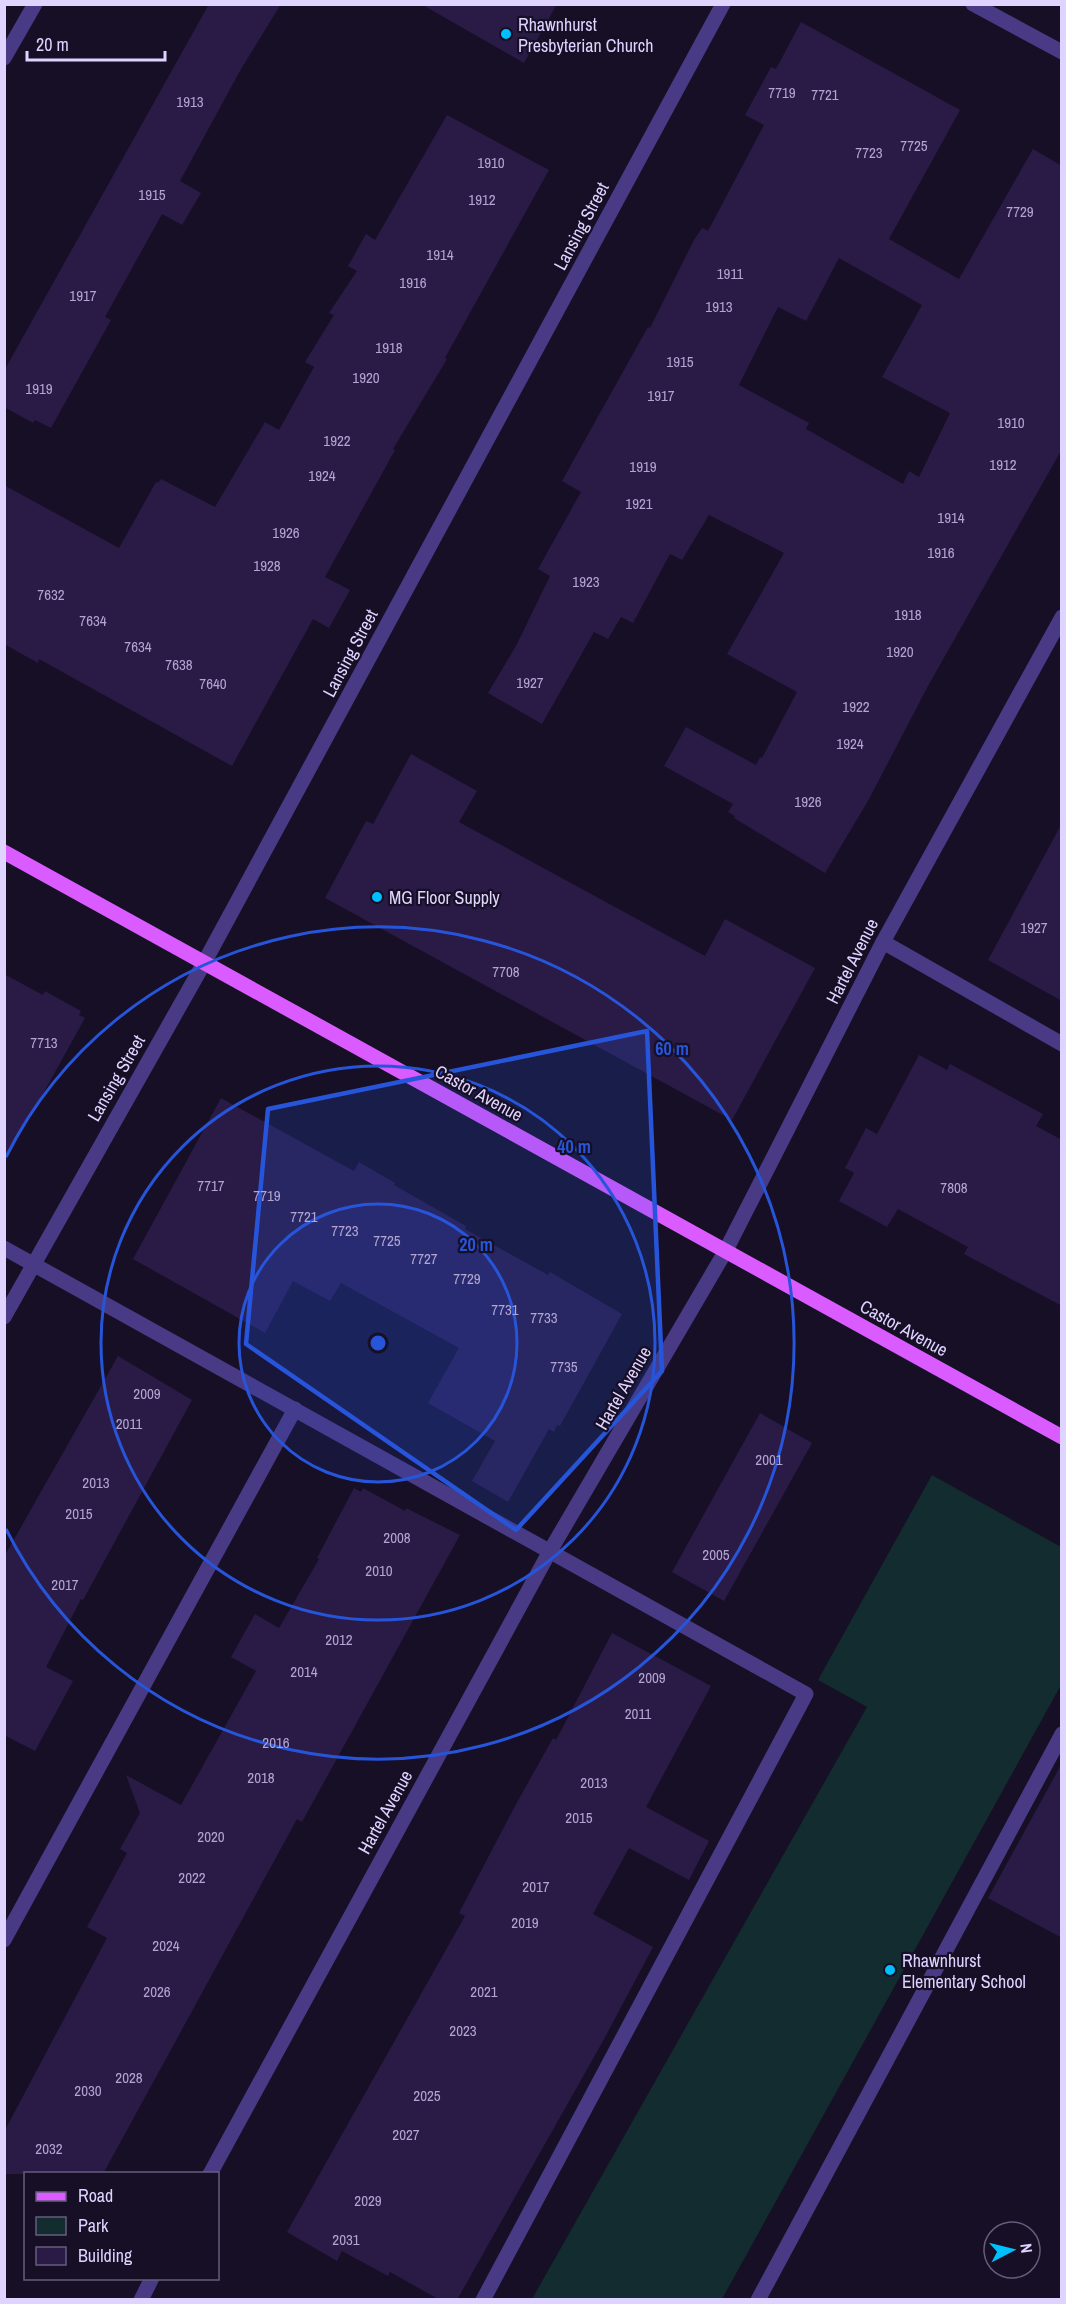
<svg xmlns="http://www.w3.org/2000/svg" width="1066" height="2304" font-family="'Archivo Narrow',sans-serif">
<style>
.green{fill:#122c2f}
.building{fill:#2a1b46;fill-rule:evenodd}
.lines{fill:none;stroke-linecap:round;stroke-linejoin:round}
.minor{stroke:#483a84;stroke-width:15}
.major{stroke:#da5bff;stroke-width:15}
.marked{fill:#2755da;fill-opacity:0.2;stroke:#2755da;stroke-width:4.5;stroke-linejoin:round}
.ring{fill:none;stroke:#2755da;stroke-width:3}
.poi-dot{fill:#00bffe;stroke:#160f25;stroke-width:2}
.labels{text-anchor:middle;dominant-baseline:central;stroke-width:4.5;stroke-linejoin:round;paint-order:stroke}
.number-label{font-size:15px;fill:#b2a5d1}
.poi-label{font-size:18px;fill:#dfd3ff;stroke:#160f25;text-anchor:start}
.street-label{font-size:18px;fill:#dfd3ff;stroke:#160f25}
.centre{fill:#2755da;stroke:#160f25;stroke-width:3}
.ring-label{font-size:18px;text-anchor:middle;font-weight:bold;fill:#2755da;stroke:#160f25;stroke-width:4.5;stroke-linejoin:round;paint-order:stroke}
</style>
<rect width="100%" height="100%" fill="#160f25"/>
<polygon class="green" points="932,1475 1061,1547 1061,1685 722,2299 532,2299 867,1707 818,1680"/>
<g class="building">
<polygon points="209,4 281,4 241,69 180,181 201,193 182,225 162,214 105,317 111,320 51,428 35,420 33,423 4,407 4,371"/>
<polygon points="421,4 557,4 524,63"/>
<path d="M801,22L960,110L889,239L959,279L1033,149L1062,166V449L928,686L868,801L825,873L734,818L735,816L728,812L733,804L664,766L686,727L756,765L760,757L762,758L797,692L727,654L784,553L709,515L682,560L670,554L633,623L621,617L608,639L594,632L542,724L488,693L516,646L550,576L538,569L581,492L562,481L648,327L650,328L694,240L702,228L708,231L764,125L745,115L771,67L776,69ZM839,258L922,305L882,377L950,413L919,477L909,471L903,484L806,429L809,423L739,385L778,307L806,321Z"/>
<polygon points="447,115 549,170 445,358 447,359 393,449 395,450 325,577 350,590 329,628 313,619 232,766 39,659 38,663 4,644 4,485 119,548 156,482 158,483 161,479 215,507 265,422 279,430 314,367 305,362 334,315 329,313 357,271 348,266 366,234 375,240"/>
<polygon points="411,754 477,791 459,822 705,956 725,919 815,968 732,1120 325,898 366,821 373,824"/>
<polygon points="1062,823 1062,1001 988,960"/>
<polygon points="4,974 43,995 45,991 81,1011 79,1015 85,1018 4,1164"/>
<polygon points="919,1055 947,1070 950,1064 1043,1114 1036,1126 1062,1140 1062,1306 964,1254 968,1247 898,1209 887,1227 839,1201 854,1173 845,1168 866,1128 877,1134"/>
<polygon points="221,1098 354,1171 359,1162 395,1183 394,1185 466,1226 465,1229 548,1275 550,1272 622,1314 560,1426 557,1425 554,1432 549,1429 508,1502 472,1481 495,1441 428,1403 459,1348 341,1283 330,1301 293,1281 265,1333 133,1259"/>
<polygon points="118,1356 192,1400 83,1600 81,1599 46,1667 73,1681 35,1751 4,1735 4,1557"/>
<polygon points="760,1413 812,1443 724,1601 672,1572"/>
<polygon points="354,1488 361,1492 363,1488 405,1511 406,1508 460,1535 302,1822 297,1819 103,2174 4,2174 4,2132 107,1938 87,1927 127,1853 120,1849 140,1813 126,1775 181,1805 256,1671 231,1657 255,1614 279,1628 319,1559 317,1558"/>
<polygon points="612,1633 711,1686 646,1807 709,1841 689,1880 629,1848 593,1914 653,1947 603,2041 457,2300 440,2300 390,2272 388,2276 342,2251 337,2261 287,2232 465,1916 459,1913 515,1806 553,1738 556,1740"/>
<polygon points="1062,1763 1062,1938 988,1898"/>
</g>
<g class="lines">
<g class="minor">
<polyline points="973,4 1062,52"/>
<polyline points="4,58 35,4"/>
<polyline points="883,942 1062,1044"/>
<polyline points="4,1248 806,1694 483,2300"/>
<polyline points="4,1317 204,963 723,4"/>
<polyline points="4,1940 295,1409"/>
<polyline points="210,2174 550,1551 725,1252 883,942 1062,617"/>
<polyline points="141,2300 152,2278"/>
<polyline points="758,2300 1062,1734"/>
</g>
<polyline class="major" points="4,852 1062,1437"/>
</g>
<path class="marked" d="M647,1031L662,1371L516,1530L246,1344L268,1109Z"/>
<circle cx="378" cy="1343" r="139" fill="#2755da" fill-opacity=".12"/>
<g class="ring">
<circle cx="378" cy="1343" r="139"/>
<circle cx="378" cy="1343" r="277"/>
<path d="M6 1157A416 416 0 1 1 6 1529"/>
</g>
<g class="poi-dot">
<circle cx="506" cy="34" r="6"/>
<circle cx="377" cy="897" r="6"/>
<circle cx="890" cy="1970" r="6"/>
</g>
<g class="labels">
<g class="number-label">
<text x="782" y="92">7719</text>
<text x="825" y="94">7721</text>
<text x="190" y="101">1913</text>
<text x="914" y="145">7725</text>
<text x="869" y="152">7723</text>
<text x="491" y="162">1910</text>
<text x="152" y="194">1915</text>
<text x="482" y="199">1912</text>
<text x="1020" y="211">7729</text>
<text x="440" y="254">1914</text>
<text x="730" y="273">1911</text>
<text x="413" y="282">1916</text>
<text x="83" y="295">1917</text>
<text x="719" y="306">1913</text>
<text x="389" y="347">1918</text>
<text x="680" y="361">1915</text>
<text x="366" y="377">1920</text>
<text x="39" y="388">1919</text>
<text x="661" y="395">1917</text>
<text x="1011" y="422">1910</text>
<text x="337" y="440">1922</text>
<text x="1003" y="464">1912</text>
<text x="643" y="466">1919</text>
<text x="322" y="475">1924</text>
<text x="639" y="503">1921</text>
<text x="951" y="517">1914</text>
<text x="286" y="532">1926</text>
<text x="941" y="552">1916</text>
<text x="267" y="565">1928</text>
<text x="586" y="581">1923</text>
<text x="51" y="594">7632</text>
<text x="908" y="614">1918</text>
<text x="93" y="620">7634</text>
<text x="138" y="646">7634</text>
<text x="900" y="651">1920</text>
<text x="179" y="664">7638</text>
<text x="530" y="682">1927</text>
<text x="213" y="683">7640</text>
<text x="856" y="706">1922</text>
<text x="850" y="743">1924</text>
<text x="808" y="801">1926</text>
<text x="1034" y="927">1927</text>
<text x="506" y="971">7708</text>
<text x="44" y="1042">7713</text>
<text x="211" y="1185">7717</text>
<text x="954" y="1187">7808</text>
<text x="267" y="1195">7719</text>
<text x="304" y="1216">7721</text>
<text x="345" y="1230">7723</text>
<text x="387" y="1240">7725</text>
<text x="424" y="1258">7727</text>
<text x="467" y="1278">7729</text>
<text x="505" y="1309">7731</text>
<text x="544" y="1317">7733</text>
<text x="564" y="1366">7735</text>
<text x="147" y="1393">2009</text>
<text x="129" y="1423">2011</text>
<text x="769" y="1459">2001</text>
<text x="96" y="1482">2013</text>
<text x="79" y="1513">2015</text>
<text x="397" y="1537">2008</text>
<text x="716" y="1554">2005</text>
<text x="379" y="1570">2010</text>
<text x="65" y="1584">2017</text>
<text x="339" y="1639">2012</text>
<text x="304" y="1671">2014</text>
<text x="652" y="1677">2009</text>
<text x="638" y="1713">2011</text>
<text x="276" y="1742">2016</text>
<text x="261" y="1777">2018</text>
<text x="594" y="1782">2013</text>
<text x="579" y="1817">2015</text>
<text x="211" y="1836">2020</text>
<text x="192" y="1877">2022</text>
<text x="536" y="1886">2017</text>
<text x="525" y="1922">2019</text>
<text x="166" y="1945">2024</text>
<text x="157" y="1991">2026</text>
<text x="484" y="1991">2021</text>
<text x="463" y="2030">2023</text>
<text x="129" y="2077">2028</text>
<text x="88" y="2090">2030</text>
<text x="427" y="2095">2025</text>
<text x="406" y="2134">2027</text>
<text x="49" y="2148">2032</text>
<text x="368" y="2200">2029</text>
<text x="346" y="2239">2031</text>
</g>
<g class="poi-label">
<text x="518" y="24">Rhawnhurst<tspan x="518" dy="21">Presbyterian Church</tspan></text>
<text x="389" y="897">MG Floor Supply</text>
<text x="902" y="1960">Rhawnhurst<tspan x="902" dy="21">Elementary School</tspan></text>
</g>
<g class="street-label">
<text transform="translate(581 226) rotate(-62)">Lansing Street</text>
<text transform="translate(350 653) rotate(-62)">Lansing Street</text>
<text transform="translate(852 961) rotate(-63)">Hartel Avenue</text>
<text transform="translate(116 1078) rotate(-60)">Lansing Street</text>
<text transform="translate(479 1093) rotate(29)">Castor Avenue</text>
<text transform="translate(904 1328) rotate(29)">Castor Avenue</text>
<text transform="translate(623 1388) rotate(-60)">Hartel Avenue</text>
<text transform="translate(385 1812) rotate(-61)">Hartel Avenue</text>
</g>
</g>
<circle cx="378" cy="1343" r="9" class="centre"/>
<g class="ring-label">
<text x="672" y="1055">60 m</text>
<text x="574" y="1153">40 m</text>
<text x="476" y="1251">20 m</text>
</g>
<rect width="1066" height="2304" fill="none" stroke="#dfd3ff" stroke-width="12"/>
<rect x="24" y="2172" width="195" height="108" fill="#160f25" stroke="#665d7c" stroke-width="1.5"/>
<rect x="36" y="2192" width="30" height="9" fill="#da5bff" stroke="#665d7c" stroke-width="1.5"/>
<text x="78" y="2202" font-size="18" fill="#dfd3ff">Road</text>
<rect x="36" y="2217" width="30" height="18" fill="#122c2f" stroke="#665d7c" stroke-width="1.5"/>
<text x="78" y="2232" font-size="18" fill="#dfd3ff">Park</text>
<rect x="36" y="2247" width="30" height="18" fill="#2a1b46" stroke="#665d7c" stroke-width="1.5"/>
<text x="78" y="2262" font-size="18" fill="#dfd3ff">Building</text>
<g transform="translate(1012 2250) rotate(83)"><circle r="28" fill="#160f25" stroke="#665d7c" stroke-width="1.5"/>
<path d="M0-4.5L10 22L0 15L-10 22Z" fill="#00bffe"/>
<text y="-9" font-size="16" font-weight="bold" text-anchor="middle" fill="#dfd3ff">N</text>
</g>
<path d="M27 51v9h138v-9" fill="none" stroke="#dfd3ff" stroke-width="3"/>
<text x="36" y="51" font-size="18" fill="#dfd3ff" stroke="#160f25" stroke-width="4.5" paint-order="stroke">20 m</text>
</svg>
